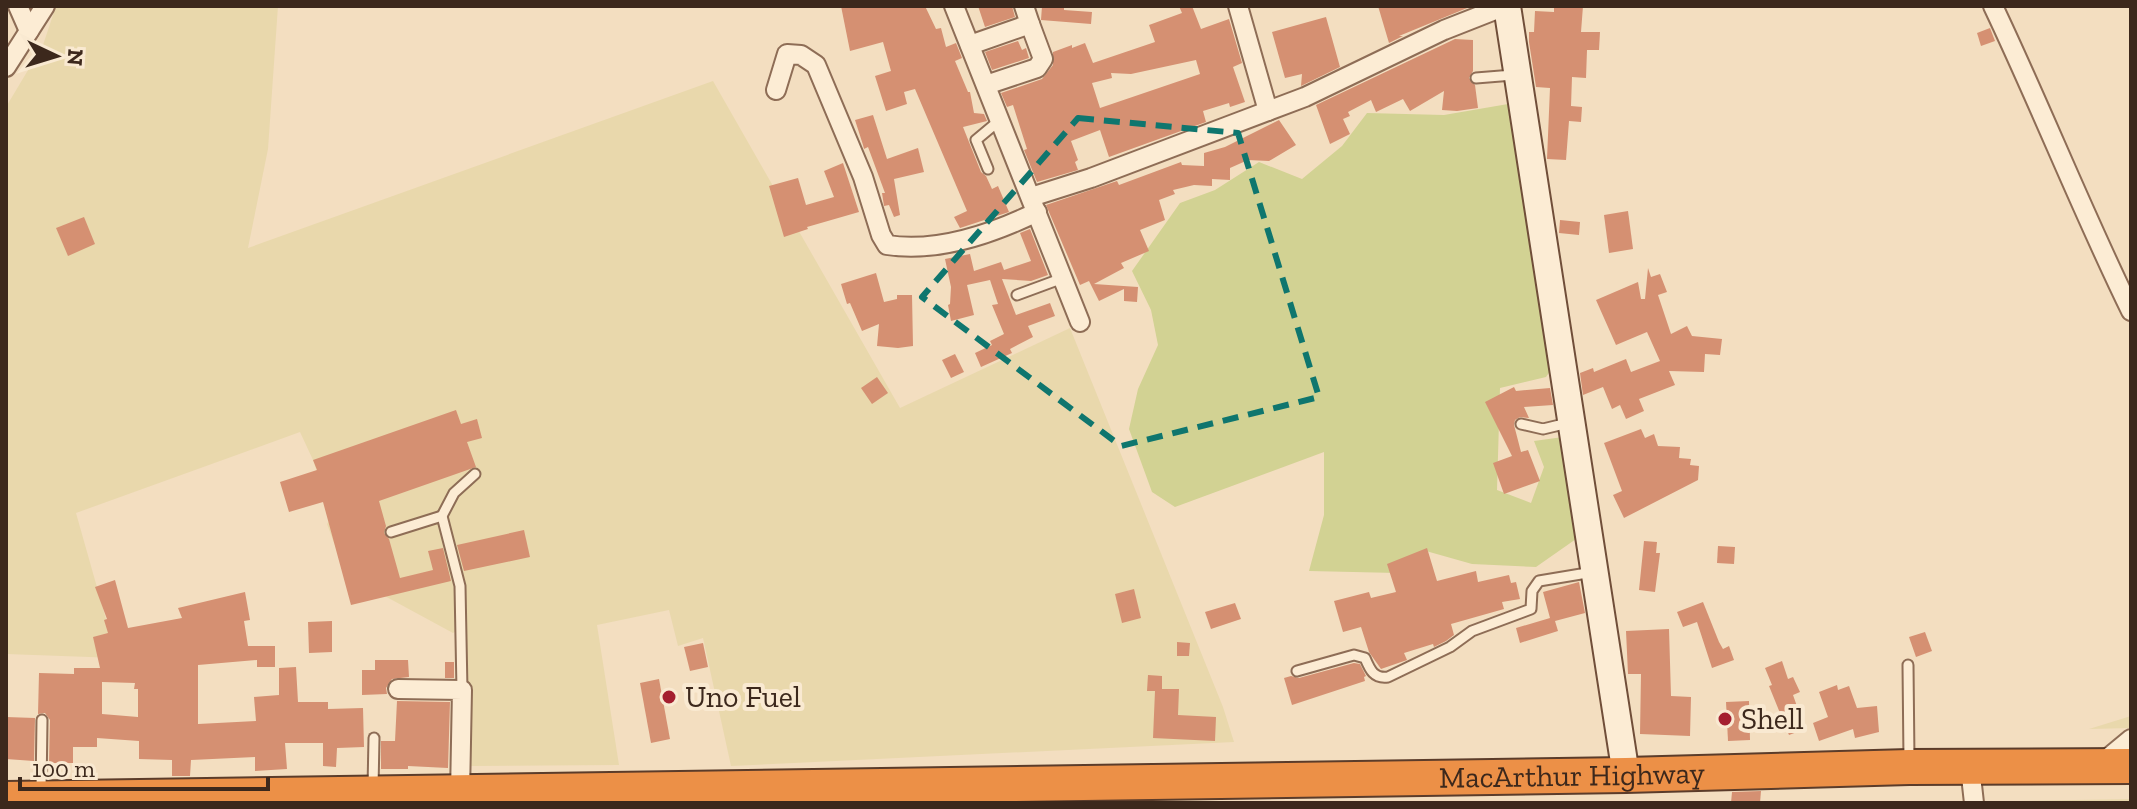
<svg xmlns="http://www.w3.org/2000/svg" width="2137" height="809" font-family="'Zilla Slab',serif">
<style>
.farmland{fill:#e9d8ac}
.green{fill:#d2d293}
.building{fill:#d59072;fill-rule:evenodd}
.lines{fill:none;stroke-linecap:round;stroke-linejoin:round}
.lane-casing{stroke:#8e6d56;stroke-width:13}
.street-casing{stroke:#8e6d56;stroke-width:22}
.secondary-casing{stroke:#704e39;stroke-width:30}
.highway-casing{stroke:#5b3c2a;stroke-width:38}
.lane{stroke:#fcecd4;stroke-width:9}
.street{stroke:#fcecd4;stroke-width:18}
.secondary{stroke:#fcecd4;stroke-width:26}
.highway{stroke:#ec9047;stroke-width:34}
.marked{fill:none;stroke:#0f766e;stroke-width:6;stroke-dasharray:16 10;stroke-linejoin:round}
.poi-dot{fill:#a41f2f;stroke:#f9e9d1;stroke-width:3}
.labels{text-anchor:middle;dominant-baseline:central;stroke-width:8;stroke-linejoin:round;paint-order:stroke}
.poi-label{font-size:30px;fill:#3c281c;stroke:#f9e9d1;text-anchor:start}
.street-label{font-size:30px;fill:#3c281c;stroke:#f9e9d1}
</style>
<rect width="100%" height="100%" fill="#f3dec0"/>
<g class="farmland">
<polygon points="56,6 278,6 268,149 248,248 713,81 900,408 1070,328 1223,707 1234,742 731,766 703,638 678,646 669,610 597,625 619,765 470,766 458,630 453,633 346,575 327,524 332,517 313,460 300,432 76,513 117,658 6,654 6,107 43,45"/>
<polygon points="2131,716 2131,728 2089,729"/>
<polygon points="2131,799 2131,803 1905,803"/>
</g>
<polygon class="green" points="1508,104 1553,367 1546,377 1500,388 1497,490 1531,503 1544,467 1534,441 1563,437 1576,539 1536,567 1472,564 1426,551 1397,573 1309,571 1324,515 1324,452 1175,507 1152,492 1129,429 1138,389 1158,345 1151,310 1132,271 1180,203 1215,190 1259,162 1302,179 1342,146 1367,113 1444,115"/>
<g class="building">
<polygon points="841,6 925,6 936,29 941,28 946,47 956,43 962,58 955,61 968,92 970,92 974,113 984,114 987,121 963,127 981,172 986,176 992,189 998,186 1009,212 960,228 954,217 967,211 915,89 904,92 907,104 886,111 875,76 891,71 883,42 850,51"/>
<polygon points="978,6 1012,6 1015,17 985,27"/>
<polygon points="1042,6 1064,6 1064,10 1092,12 1091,24 1041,20"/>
<path d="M1179,6H1192L1201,29L1229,19L1242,63L1233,67L1245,102L1230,107L1229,103L1203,111L1206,122L1109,157L1100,130L1071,141L1078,160L1075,162L1078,170L1037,182L1024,150L1027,149L1013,105L1007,107L1001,93L1042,79L1053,65V52L1072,45V48L1085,43L1093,63L1155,42L1149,25L1182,13ZM1196,60L1200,74L1100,108L1092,83L1112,78L1111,73L1131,74Z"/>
<polygon points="1378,6 1472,6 1399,36 1403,36 1389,43"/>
<polygon points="1554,6 1583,6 1581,32 1600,32 1599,50 1587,50 1586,78 1572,77 1571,106 1582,107 1581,122 1569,121 1566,160 1547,159 1550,88 1536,87 1529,42 1529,32 1534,32 1535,11 1554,12"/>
<polygon points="1326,17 1340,67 1301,86 1302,74 1285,78 1272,32"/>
<polygon points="1990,28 1995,41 1981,46 1977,33"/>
<polygon points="1455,39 1473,40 1473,71 1469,78 1475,85 1478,108 1457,111 1442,110 1444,91 1410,111 1403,99 1376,112 1371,100 1348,112 1350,116 1343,119 1350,134 1330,144 1316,105"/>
<polygon points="1018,41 1022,50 1026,48 1029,58 992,70 985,52"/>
<polygon points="873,115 887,159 918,148 924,172 894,179 900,215 894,217 889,205 884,206 882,193 885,193 868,147 864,149 863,145 855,120"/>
<polygon points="1279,120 1296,145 1269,161 1248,160 1230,168 1230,180 1212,179 1212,186 1194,185 1173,190 1175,194 1159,200 1165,220 1140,230 1149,251 1121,263 1124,268 1094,284 1138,287 1137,302 1124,301 1124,289 1099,301 1089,281 1080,285 1046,205 1117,181 1119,185 1181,162 1182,165 1204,166 1204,153 1225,147"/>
<polygon points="843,163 859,212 807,227 808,229 784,237 769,186 798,178 806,205 834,197 824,171"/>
<polygon points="1628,211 1633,249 1609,253 1604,215"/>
<polygon points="84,217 95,244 68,256 56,228"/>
<polygon points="1560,220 1580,222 1579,235 1559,233"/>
<polygon points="1030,229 1048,275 1031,281 1002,279 1016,315 1050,303 1055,316 1028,326 1033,337 1010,349 1012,353 981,367 975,353 992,345 990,341 1004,334 992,305 998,304 990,280 967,285 974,315 951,321 948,305 950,304 951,287 945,259 970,254 974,271 1001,262 1004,270 1031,261 1020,233"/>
<polygon points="1648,268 1651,277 1660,274 1667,292 1658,295 1671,334 1687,326 1692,336 1722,339 1720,355 1705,354 1704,372 1669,371 1675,385 1639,399 1644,411 1626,419 1620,405 1612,409 1603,387 1583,395 1580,373 1593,368 1594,372 1626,359 1631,372 1660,361 1647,332 1616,345 1596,300 1638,282 1641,299 1645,299"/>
<polygon points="876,273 884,302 897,299 897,295 912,295 913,346 898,348 877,346 879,324 862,331 850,303 847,304 841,284"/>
<polygon points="955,354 964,372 951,378 942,360"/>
<polygon points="877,377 888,393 872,404 861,388"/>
<polygon points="1514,387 1516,391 1550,388 1553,405 1524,407 1529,418 1520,417 1515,420 1514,425 1521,452 1528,450 1540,481 1504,494 1493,463 1512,456 1485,402"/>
<polygon points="456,410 461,424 477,419 482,438 467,442 476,467 379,501 386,526 384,533 389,539 400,578 433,570 428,551 443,548 451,581 351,605 323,502 289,512 280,482 317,470 313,460"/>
<polygon points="1641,429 1645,438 1654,434 1658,446 1680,447 1679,458 1691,459 1690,465 1699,466 1698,480 1624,518 1613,495 1622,491 1604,443"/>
<polygon points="524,530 530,557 464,571 457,545"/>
<polygon points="1644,541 1657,542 1656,553 1660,553 1655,592 1639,590"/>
<polygon points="1718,546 1735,547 1734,564 1717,563"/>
<polygon points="1427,548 1437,581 1476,571 1478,582 1509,575 1511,583 1516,582 1520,599 1502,602 1504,609 1451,624 1454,635 1446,641 1434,647 1433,644 1404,653 1407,660 1381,669 1369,652 1361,627 1343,632 1334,601 1369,592 1371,598 1396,592 1387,564"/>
<path d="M115,580L128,628L182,618L178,608L245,592L250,620L244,621L248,646H275V667H257V660L198,665V724L256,721L254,697L279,695V668L296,667L298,702H328V709L363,708L364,747L337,748L336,767L323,766V743H285L287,769L255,771V757L191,760L190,776H172V760L139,759V741L97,738V747H73V763H49L50,720L45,713L38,714L39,673L74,674V668H100L93,637L108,633L104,620L107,619L95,587ZM102,682L135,683L134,689H138V717L102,714Z"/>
<polygon points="1579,582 1585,613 1555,621 1558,631 1520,643 1516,628 1550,618 1543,592"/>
<polygon points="1134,589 1141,618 1122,623 1115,594"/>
<polygon points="1703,602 1719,642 1723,649 1729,646 1734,660 1712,668 1697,622 1683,627 1677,612"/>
<polygon points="1235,603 1241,619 1211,629 1205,612"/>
<polygon points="332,621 332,652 309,653 308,622"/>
<polygon points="1669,629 1671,696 1691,697 1690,736 1640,734 1641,674 1628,674 1626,631"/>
<polygon points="1925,632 1932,651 1916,657 1909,637"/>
<polygon points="1177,642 1190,643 1189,656 1177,656"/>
<polygon points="703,643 708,667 690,671 684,647"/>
<polygon points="375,660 408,660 409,677 392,679 386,688 387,694 362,695 362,670 375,670"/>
<polygon points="1782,661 1788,679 1793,677 1800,692 1793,695 1805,729 1789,735 1769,686 1772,685 1765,668"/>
<rect x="445" y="662" width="9" height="16"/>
<polygon points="1354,663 1360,664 1366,676 1364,677 1365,681 1292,705 1284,678 1291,676 1299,678"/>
<polygon points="1148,675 1162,676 1162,689 1179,689 1178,715 1216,717 1215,741 1153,738 1155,691 1147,691"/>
<polygon points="659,679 670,739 651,743 640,683"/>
<polygon points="1837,685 1838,690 1849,686 1857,708 1877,706 1879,732 1855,738 1853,729 1819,741 1813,723 1828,717 1819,692"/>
<polygon points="397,701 450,702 448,768 408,766 408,769 381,769 381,741 395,741"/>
<polygon points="1749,701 1750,740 1728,741 1726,702"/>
<polygon points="6,717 35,718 34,761 6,759"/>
<polygon points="1761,791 1760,803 1731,803 1732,792"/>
</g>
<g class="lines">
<defs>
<g id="lane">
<polyline points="1476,78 1513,75"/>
<polyline points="988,169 976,140 1000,120"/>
<polyline points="1017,295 1063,278"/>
<polyline points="1521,424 1543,429 1568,423"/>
<polyline points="442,516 454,493 475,474"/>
<polyline points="391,532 442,516 460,586 462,690"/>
<polyline points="1908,665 1909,760"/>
<path d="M1297,671L1354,655L1365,658C1370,670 1374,679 1388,677L1450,647L1472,631L1531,609L1532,591L1539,581L1593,572"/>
<polyline points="373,788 374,738"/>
<polyline points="41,791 42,720"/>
</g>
<g id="street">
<polyline points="18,6 29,31"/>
<polyline points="954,6 1080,322"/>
<polyline points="1238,6 1268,111"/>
<path d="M1993,6C2041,107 2082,211 2131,311"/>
<polyline points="970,45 1030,24 1024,6"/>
<polyline points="6,67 45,6"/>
<polyline points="986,85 1037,68 1043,59 1030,24"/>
<path d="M776,90L787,54L801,55L816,65L863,177L881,235L887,245C938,253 992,234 1037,212"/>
<polyline points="1031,197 1091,178 1305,97 1444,30 1505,6"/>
<polyline points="398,689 462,690 460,794"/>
<polyline points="2102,763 2131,739"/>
<polyline points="1970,767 1974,803"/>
</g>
<polyline id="secondary" points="1507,6 1626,775"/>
<g id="highway">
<path id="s1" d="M6,799L1626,775L1909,767L2131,766"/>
</g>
</defs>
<use href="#lane" class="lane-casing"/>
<use href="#street" class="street-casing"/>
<use href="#secondary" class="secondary-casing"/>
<use href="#highway" class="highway-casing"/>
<use href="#lane" class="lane"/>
<use href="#street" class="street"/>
<use href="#secondary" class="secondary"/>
<use href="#highway" class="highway"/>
</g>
<path class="marked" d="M1078,118L1238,133L1319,397L1121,446L922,297Z"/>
<g class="poi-dot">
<circle cx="669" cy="697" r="8"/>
<circle cx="1725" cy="719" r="8"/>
</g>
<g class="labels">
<g class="poi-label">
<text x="685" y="697">Uno Fuel</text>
<text x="1741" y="719">Shell</text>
</g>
<g class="street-label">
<text stroke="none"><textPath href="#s1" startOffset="1566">MacArthur Highway</textPath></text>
</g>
</g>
<rect width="2137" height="809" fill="none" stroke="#3c281c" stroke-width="16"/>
<g transform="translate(56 56) rotate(94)" stroke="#f9e9d1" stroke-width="6" paint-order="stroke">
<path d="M0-6L14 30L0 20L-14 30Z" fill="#3c281c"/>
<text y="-12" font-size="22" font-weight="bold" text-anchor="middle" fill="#3c281c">N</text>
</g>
<path d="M20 777v12h248v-12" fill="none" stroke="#3c281c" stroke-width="4"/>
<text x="32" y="777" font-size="24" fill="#3c281c" stroke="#f9e9d1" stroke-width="6" paint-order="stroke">100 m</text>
</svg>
